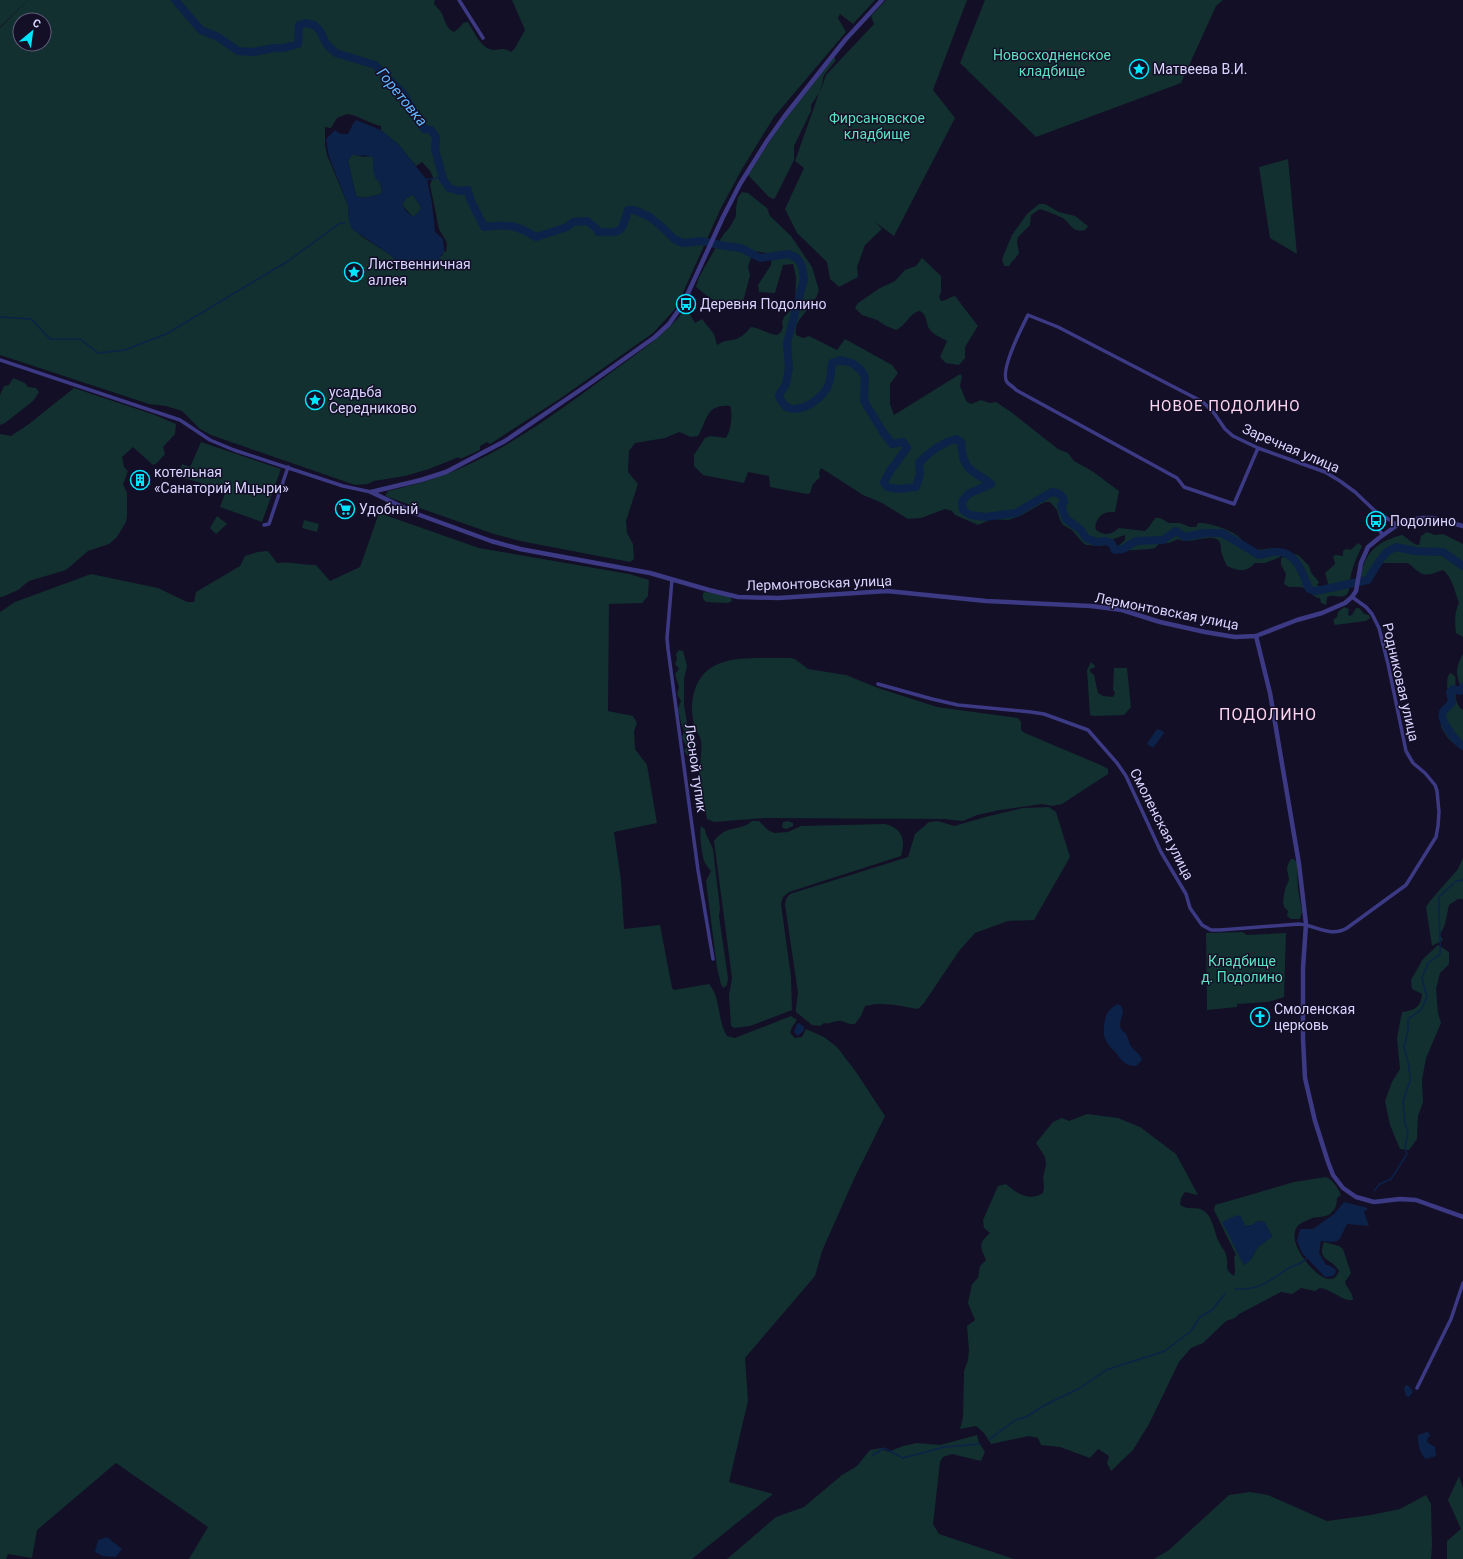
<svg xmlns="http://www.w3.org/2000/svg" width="1463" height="1559" font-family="Roboto,sans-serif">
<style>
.green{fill:#12302f;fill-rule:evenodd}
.water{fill:#0c2248;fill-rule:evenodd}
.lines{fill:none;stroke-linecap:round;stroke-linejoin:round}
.stream{stroke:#0c2248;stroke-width:1.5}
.river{stroke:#0c2248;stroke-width:8}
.minor{stroke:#3d3a85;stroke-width:3.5}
.tertiary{stroke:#3d3a85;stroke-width:4.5}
.labels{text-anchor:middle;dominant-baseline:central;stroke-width:3;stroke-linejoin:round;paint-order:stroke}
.park-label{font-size:14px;fill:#5fe0c0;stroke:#130f26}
.poi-label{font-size:14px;fill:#d9d4ff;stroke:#130f26;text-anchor:start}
.street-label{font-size:14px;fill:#d9d4ff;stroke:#130f26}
.water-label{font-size:15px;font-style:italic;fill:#62b6ff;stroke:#130f26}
.neighbourhood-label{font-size:15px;letter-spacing:1px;fill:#ffd6f0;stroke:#130f26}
.quarter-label{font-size:16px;letter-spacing:1px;fill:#ffd6f0;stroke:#130f26}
</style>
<rect width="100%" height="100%" fill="#130f26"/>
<g class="green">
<polygon points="0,0 28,0 0,27"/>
<path d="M28,0H435L434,4C436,6 439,9 441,12C445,19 445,28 454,32L460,27L463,23L468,22C473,30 481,49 493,50C501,50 502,47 511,52L515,48L525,30L512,0H875L853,24L840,14L838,18L846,32L774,117L742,169L721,208L681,297L674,310L665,320L653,333L561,398L490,444L487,442L480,446V450L460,459L459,457L429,469L405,476L374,481L368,484L355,485L211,435L200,429L182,411L166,406L149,404L0,355V28ZM20,20H44V44H20ZM347,114C355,114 370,124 381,126V130L399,145L416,166L422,162L430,171L433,177L430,185L439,229L447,243L446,252L444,251L442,256L403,266L389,254L361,236L349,221L348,205L327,155L325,145V127L331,128L337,118Z"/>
<polygon points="886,0 967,0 933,90 955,118 894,236 875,222 882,229 865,245 857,267 858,277 839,287 830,279 827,262 797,233 785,209 804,168 795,161 819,93 811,105 811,111 794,146 794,160 775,198 773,199 769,197 748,175 785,118 834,57 836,60 824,75 820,92 826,75 874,24 871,16"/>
<polygon points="985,0 1223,0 1216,6 1181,83 1036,137 960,63"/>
<path d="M352,154L364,157L372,156L373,158L382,190L381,194C372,196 364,200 356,196L348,161Z"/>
<polygon points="1288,159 1297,254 1270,238 1259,167"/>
<path d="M742,192L748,193L767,208L770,216L791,236L812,267L819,290L816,298L810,302C807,317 794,317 796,335L803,338L809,336L837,350L845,339L892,365L898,373L890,384V404L894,415L960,374L962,376L960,386L966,401L971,404L981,400L990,403L996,402L1011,412L1058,449L1068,453L1074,461L1092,471L1119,491L1115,512C1112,512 1107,512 1105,513C1098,516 1094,524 1096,530C1105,536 1111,535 1119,528L1145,531L1149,527L1155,518H1160L1169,523H1180L1190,527H1196L1198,523C1209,522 1231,530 1239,537C1243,541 1246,545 1251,548C1263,553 1270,544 1281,551L1280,557L1265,563H1255C1246,573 1238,571 1227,566C1225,562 1223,558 1222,554C1220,550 1222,545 1219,541C1210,532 1190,546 1178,539L1169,543L1159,544L1155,548L1150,549L1120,551L1117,547L1125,540V535L1116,538L1102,546L1086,545L1082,542L1072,530L1063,525L1060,520L1057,510L1050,502H1045L1020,516L1008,520L992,519L978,525L955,515L952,511L945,509L921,518L908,519L882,503L863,495L821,468L819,472L820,477L813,484L810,493L807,494L770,487L769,476L748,472L744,483L703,475L694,466V455L705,438L710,436L726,438C731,431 733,414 730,406C706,404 708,419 698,436L691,437L679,432L665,438L635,443L629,451L628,472L638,484L626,521L627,533L633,544L634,559L630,562L520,541L494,534L385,496L388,491C414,485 439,478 463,467C517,443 566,406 613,371C639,352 667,334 686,308L695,323L702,319L714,334L717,345C723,341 725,341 732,340C740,339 746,333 751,327C760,328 768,334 777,335L781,332L783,327L782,322L784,317L792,309L795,303L796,277L793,264L783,265L775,293L759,292L758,285L771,265L772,254L753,251L748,267L750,275L743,302L735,304L731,302C718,307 706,295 696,287L699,277L723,235L730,227L736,216V208L738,197Z"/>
<polygon points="413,195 421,207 419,212 413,217 402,205 406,198"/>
<path d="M1039,204H1045L1059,212L1075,216L1088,226L1085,230C1072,233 1072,225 1064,219C1060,216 1046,211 1040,209L1031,215L1030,225L1018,237L1017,242L1019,253C1016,258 1012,261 1009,266H1004L1002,259L1012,235L1027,214Z"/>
<path d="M922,258L941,276V292L939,297L941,301C946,301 949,297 955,296L978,326L965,347V358L959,365L946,363L940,357L947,341C942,338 934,335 930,330C925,323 928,316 920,311C910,312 906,326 896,330L886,326L877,320L862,315L855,308L858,303L880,288L895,281L905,270L916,266Z"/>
<polygon points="13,378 25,383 28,387 36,388 39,392 33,401 5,423 0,425 0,395 4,386 9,385"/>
<polygon points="74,388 155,415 176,424 175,434 163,447 165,454 157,463 153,465 133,447 122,457 124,467 128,471 123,484 127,493 127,515 126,522 117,537 109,544 88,551 66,570 29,581 18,590 2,597 0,597 0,434 11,436 29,424"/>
<polygon points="201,442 281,469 262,522 220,507 226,491 178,476 182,464 190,467"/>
<path d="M379,513L479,548L629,574L649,580L648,596L642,603L609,604L608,711L633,716L637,723L634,731L635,749L647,765L657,823L614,832L621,880L624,929L660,925L672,988L674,990L709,984C721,997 717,1020 727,1036L735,1038L791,1016L797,1020L792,1027L790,1033L795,1038L802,1037L806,1029L824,1037L837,1047L856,1072L885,1116L854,1179L822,1251L815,1276L745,1358L748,1401L729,1482L773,1494L692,1559H189L208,1527L116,1463L37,1530L32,1558L8,1554L6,1559H0V612L15,602L91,574L158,588L187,602H194L196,592L240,566L245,556L258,552L268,551L277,563C290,561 302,565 316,565L330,581L360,567Z"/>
<polygon points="217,516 227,524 216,534 210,528"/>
<polygon points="304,520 319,524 317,532 302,528"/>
<path d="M1427,532L1435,535L1443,534L1463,544V637L1456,633C1455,623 1454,613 1459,603C1455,592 1452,577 1443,570C1423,577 1424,577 1408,563H1382C1378,572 1373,574 1365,578L1360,576C1367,550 1377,542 1402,535C1408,538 1412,544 1419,545L1421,536Z"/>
<path d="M1358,543L1362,546C1357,556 1351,570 1350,582C1349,586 1350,591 1347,594C1342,600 1334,593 1327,597L1326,605L1321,603L1320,598H1317L1302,587H1289L1284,584L1286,574L1281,565V558C1297,550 1298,555 1309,566C1311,575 1314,575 1319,582L1318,584H1316L1322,588L1325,587L1328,583L1325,573L1335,564L1333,556L1336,555L1343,556V551L1346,549L1351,550Z"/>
<path d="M705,592L730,596L732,601L728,603L706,602C703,600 702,597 703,593Z"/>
<polygon points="1344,607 1349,609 1348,613 1349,616 1352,615 1356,608 1359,608 1364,614 1369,615 1370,618 1366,621 1335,625 1333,620 1337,617 1338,612"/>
<polygon points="679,650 683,651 687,666 684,679 684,705 687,723 696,745 693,769 690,759 684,751 687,747 682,738 684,731 681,723 678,709 681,701 677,694 679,687 675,674 679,669 678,667 675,664 677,659 676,654"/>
<path d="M1463,654V688L1461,687C1455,674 1456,666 1463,654Z"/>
<path d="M790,658L795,659L808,669L846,675L878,688L937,707L1018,718L1021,722V730L1025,733L1103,766L1108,769V774L1062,804L1052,806L1042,804L1000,810L977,815L963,821L944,819L765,818L714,822L707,819C706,814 705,809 704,804C703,801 701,799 700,796C696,779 703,757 701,741C700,735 696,732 695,727C693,722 692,715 692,709C694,649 747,659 790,658Z"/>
<polygon points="1091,662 1095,666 1094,668 1090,669 1090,672 1094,675 1098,693 1103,696 1113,697 1115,693 1113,689 1114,668 1127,668 1131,707 1124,715 1094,716 1090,715 1087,670"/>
<path d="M1450,673L1455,676C1457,687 1452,703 1463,710V746C1452,747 1446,735 1441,727L1442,721L1440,714C1441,711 1445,709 1446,706C1452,697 1443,682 1450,673Z"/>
<path d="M1049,807L1056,812L1070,857L1034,920L1008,921L975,933L959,951L924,1003L918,1009C901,1006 882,1001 865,1006L861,1016L855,1024C849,1025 847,1022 841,1021C835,1020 830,1025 824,1023L820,1026L812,1025L796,1012V1008L798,993L785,905L786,899L790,894L908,857L915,834L929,822L938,821L954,826L989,816L1023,808Z"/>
<path d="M752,821H759L768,830L774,833L788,832L801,826L885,824C902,828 906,840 901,856L789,892L783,897L781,904L791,977L792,1010L750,1026L734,1028L731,1026L729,995L732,978L714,841C724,828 732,830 744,826C747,825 749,823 752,821Z"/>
<polygon points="788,821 793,823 793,826 786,829 782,827 783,822"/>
<path d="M701,826L705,829L706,834L713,849L720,909L719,916L728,978L727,985L723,988L721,984L717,968L706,881L711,871C709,869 707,866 705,863C702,857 699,832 701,826Z"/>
<polygon points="1463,858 1463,899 1458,899 1449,905 1445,924 1440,935 1443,940 1432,946 1426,907 1430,901 1458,869"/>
<polygon points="1291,859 1293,859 1297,862 1298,889 1302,912 1300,919 1291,919 1287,916 1288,911 1284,907 1283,902 1285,889 1289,880 1287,869 1288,864"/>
<polygon points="1242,932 1247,935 1286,933 1284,997 1268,1002 1237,1004 1237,1007 1207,1010 1206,933"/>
<path d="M1438,945L1449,952V964L1440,973L1436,989L1438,1013L1441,1023L1426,1058L1422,1080L1423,1102L1418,1116L1417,1139L1409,1150L1400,1149L1390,1125L1385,1101L1392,1082L1400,1069L1397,1038L1402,1012C1414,1011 1421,1007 1422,994L1412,989L1411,980L1423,959Z"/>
<path d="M1087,1114L1118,1118L1140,1127L1176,1154L1198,1195L1185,1192L1181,1198L1180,1205C1182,1206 1186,1208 1189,1208C1194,1209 1198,1207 1204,1211C1214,1218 1214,1234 1220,1244C1222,1248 1225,1250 1226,1255C1230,1265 1222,1268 1234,1276L1235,1272L1234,1256L1236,1255L1214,1210L1215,1205L1294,1182L1326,1177C1333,1180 1338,1188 1341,1195L1337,1198C1337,1204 1336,1209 1330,1214C1325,1218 1316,1216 1310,1219C1306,1221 1300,1223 1297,1227C1287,1242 1309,1268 1321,1276C1329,1281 1336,1280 1339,1271C1333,1258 1316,1262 1324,1242L1339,1246L1343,1249L1351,1273L1345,1282C1347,1289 1353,1292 1353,1300C1343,1302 1331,1289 1320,1288L1315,1291L1301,1288L1292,1294L1281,1292L1239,1314L1235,1318L1226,1321L1203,1343L1191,1348L1179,1362L1149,1424L1133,1450L1111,1471L1107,1463L1109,1456L1098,1449L1090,1458L1060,1447L1041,1445L1038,1438L1029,1436L991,1444L984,1433L976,1426L960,1429L963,1417L964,1371L968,1360L969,1350L967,1326L975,1320L968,1303L972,1284L978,1278L980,1266L986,1260C980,1246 978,1244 990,1233L984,1228L983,1220L998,1186L1006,1184C1016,1193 1030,1202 1043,1193L1044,1187L1043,1177L1046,1165L1045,1157L1036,1143L1053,1122L1062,1118L1069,1121ZM1242,1220L1245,1226L1252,1225L1258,1221L1264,1222L1272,1236L1258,1247L1251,1259L1244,1265L1232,1241Z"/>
<polygon points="977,1435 979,1443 985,1452 981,1461 952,1454 943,1457 940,1462 933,1524 939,1534 1014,1559 727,1559 776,1517 804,1507 842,1475 857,1466 870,1450 881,1448 888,1452 903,1446 917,1443 940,1445"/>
<polygon points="1459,1476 1463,1488 1463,1559 1447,1559 1447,1541 1461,1529 1448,1500"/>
<polygon points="1250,1492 1268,1495 1327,1521 1371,1515 1400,1509 1426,1495 1431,1504 1432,1546 1431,1559 1154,1559 1169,1550 1229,1495"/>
</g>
<g class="water">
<path d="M356,120L381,130L399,145L427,180L432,203L435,232L443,239L444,251L437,263L431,267L422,270L411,269L403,266L389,254L352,229L349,222L348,205L329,157L326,139L335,130L340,134H348L353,124ZM352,155L371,156L373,158C373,168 372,177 380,183L382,190L381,194C372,196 364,200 356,196L348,161ZM413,195L421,207L419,212L413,217L406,211L402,205L406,198Z"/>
<polygon points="1157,729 1163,731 1164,733 1153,748 1147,744 1148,742"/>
<path d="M1118,1004C1129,1010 1117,1020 1121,1029C1123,1032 1126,1033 1127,1036C1129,1039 1129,1042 1130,1045C1134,1051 1140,1053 1142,1060L1136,1066C1127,1067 1121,1060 1116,1053C1112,1049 1107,1044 1105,1038C1103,1034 1104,1030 1104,1026C1105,1015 1108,1009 1118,1004Z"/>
<polygon points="799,1023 804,1027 804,1030 798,1036 794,1032 797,1024"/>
<path d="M1344,1202L1368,1208L1364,1212L1369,1226L1347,1224C1338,1242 1342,1243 1321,1241L1319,1253L1326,1265H1328L1335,1269L1336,1272L1333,1276L1325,1277L1302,1253L1297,1241L1300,1229H1313L1334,1214Z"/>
<polygon points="1238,1215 1241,1217 1245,1226 1252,1225 1258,1221 1265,1222 1272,1237 1258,1247 1249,1262 1244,1265 1222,1222"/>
<polygon points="1408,1385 1413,1392 1409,1397 1406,1396 1404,1389 1405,1386"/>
<path d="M1427,1432L1429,1433L1430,1436L1427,1439V1442L1435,1447L1436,1456L1426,1459C1420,1455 1417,1442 1418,1435Z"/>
<polygon points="107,1537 122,1549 116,1557 103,1556 95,1552 98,1540"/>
</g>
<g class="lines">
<g class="stream">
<polyline points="431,179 438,178 443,179"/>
<polyline points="425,180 430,179"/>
<polyline points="0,317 31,319 50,339 80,339 98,353 125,350 168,333 288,261 340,223 345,223"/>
<path d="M1374,1191L1380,1184L1391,1179L1407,1154L1405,1148L1408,1132L1405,1123L1403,1101L1410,1081L1409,1067L1404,1046L1408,1031V1019L1421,1010L1427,997L1422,978L1428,963L1440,954C1441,935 1438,916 1439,897L1456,881L1463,880"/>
<path d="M1235,1289C1263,1290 1267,1281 1289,1268C1298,1263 1300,1266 1308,1257"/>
<polyline points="990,1439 1015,1420 1026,1417 1045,1405 1080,1388 1106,1370 1165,1351 1191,1331 1200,1317 1212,1310 1225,1294"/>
<polyline points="873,1455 884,1448 903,1458 944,1447 980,1444"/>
</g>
<g class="river">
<path d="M175,0L201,30L218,37L238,51L253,52L274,48H284L298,44L299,25L306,23L314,25L320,31L327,45L336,53L375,65L403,93L424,129L431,130L436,137L435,149L443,179L449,188L460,191L468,190L470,199L484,227C508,224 515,224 536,237L567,227L573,222L587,221L597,229L598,232C623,233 621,233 628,210H634L650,217L663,228L674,239L683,243L701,241L725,246L741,248L760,258L788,254L797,258L802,266L804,279L787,343L789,368L786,384L779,395C786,422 818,404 827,388C831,382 831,371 832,363L841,360L852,363L861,370L865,377L864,401L883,432L892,444L903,442L907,448L890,471L884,482L887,487L898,489L916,487L920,474L919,463C929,452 941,443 956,439L961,442C962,453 963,464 972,471C978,476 985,478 991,484L968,494L962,502L963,510L970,515L985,517L1016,513L1052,492C1059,493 1063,495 1064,502L1061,505L1066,519L1081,530L1086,538L1096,542L1105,541L1111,543L1115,550L1123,549L1136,541L1163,540L1176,531L1185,537L1204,533H1222L1259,555C1265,554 1272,551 1278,552C1297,552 1303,575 1309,589L1316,591L1368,580C1371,574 1382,556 1387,552C1390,550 1394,548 1396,547L1415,551L1443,552L1463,566"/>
<path d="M1463,687L1460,691L1453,689L1450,692L1452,702C1450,706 1445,708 1443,712C1439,720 1456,742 1463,746"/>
</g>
<g class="minor">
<polyline points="459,0 483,38"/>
<polyline points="0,360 180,420 210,440 234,450 343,486 371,492"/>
<path d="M1258,448L1234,504L1184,487L1177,478L1016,390C1014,387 1009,385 1007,382C999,371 1022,327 1028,315L1058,327L1203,402L1214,413L1225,429L1233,436L1258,448L1325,472L1340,481L1355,492L1375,511L1398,525"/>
<path d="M1380,514C1378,523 1376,528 1383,535"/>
<polyline points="264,525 269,524 288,467"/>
<polyline points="672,579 667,638 668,649 698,870 713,959"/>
<path d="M878,684L932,699L958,705L1031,712L1044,714L1088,730L1117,763L1126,776L1161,852L1186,894L1190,908L1202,925L1211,930H1220L1299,924C1315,925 1331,938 1347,928L1406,885L1436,837L1438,826L1439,812L1437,791L1435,785L1425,773L1413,763L1406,751L1388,664L1379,628L1372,614L1366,607L1352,597"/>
<polyline points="1417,1388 1451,1319 1463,1283"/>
</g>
<g class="tertiary">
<polyline points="371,492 417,514 491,541 520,549 650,573 709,590 738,597 778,598 887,591 986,601 1091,606 1122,610 1160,622 1205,632 1235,637 1256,636 1297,620 1322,613 1345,603 1352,597 1356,591 1361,563 1368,547 1379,538 1403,521 1423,518 1433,518 1463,526"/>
<polyline points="371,492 421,480 446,472 505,441 589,384 655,337 669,324 683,304 723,217 740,184 767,141 784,117 845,40 882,0"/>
<polyline points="1256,636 1270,693 1299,864 1306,924 1303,968 1303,1039 1305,1078 1315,1121 1328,1162 1333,1175 1343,1188 1356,1197 1374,1202 1400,1199 1416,1200 1463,1217"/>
</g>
</g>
<defs>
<symbol id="sight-ring" viewBox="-11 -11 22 22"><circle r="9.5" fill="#130f26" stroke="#00e5ff" stroke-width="1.5"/><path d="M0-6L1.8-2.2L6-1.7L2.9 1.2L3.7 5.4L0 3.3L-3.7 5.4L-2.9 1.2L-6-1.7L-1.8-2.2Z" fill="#00e5ff"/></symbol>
<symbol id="bus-ring" viewBox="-11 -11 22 22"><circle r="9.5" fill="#130f26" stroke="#00e5ff" stroke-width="1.5"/><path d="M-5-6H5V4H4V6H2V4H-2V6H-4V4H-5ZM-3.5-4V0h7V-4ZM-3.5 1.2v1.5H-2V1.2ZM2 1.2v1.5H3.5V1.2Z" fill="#00e5ff"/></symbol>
<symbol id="building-ring" viewBox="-11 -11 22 22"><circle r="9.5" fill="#130f26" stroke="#00e5ff" stroke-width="1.5"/><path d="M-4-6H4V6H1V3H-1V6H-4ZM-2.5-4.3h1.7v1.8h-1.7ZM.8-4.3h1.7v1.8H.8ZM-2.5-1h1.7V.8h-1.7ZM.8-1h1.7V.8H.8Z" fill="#00e5ff"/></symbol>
<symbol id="supermarket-ring" viewBox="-11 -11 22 22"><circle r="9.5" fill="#130f26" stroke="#00e5ff" stroke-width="1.5"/><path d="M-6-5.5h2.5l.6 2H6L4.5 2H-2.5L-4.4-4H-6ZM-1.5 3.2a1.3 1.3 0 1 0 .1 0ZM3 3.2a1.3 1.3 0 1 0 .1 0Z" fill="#00e5ff"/></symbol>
<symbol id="church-ring" viewBox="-11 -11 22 22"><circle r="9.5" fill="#130f26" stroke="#00e5ff" stroke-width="1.5"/><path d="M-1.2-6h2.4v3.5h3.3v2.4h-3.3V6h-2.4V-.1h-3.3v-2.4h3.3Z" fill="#00e5ff"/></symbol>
</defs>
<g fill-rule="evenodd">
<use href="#sight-ring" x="1128" y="58" width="22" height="22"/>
<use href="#sight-ring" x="343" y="261" width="22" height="22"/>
<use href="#bus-ring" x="675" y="293" width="22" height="22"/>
<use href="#sight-ring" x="304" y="389" width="22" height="22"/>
<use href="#building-ring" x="129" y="469" width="22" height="22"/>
<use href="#supermarket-ring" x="334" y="498" width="22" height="22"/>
<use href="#bus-ring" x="1365" y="510" width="22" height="22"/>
<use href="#church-ring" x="1249" y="1006" width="22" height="22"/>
</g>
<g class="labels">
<g class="park-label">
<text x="1052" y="55">Новосходненское<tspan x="1052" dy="16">кладбище</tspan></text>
<text x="877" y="118">Фирсановское<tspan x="877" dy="16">кладбище</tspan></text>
<text x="1242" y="961">Кладбище<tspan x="1242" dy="16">д. Подолино</tspan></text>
</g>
<g class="poi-label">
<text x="1153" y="69">Матвеева В.И.</text>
<text x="368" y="264">Лиственничная<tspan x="368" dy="16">аллея</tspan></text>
<text x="700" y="304">Деревня Подолино</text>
<text x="329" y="392">усадьба<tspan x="329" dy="16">Середниково</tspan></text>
<text x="154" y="472">котельная<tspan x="154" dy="16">«Санаторий Мцыри»</tspan></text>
<text x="359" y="509">Удобный</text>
<text x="1390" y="521">Подолино</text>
<text x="1274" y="1009">Смоленская<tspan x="1274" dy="16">церковь</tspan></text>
</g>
<g class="street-label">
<text transform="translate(1291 448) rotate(23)">Заречная улица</text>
<text transform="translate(819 583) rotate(-2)">Лермонтовская улица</text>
<text transform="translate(1167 611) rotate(11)">Лермонтовская улица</text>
<text transform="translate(1401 682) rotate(77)">Родниковая улица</text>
<text transform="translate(696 768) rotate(82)">Лесной тупик</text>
<text transform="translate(1162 824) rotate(63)">Смоленская улица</text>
</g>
<g class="water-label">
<text transform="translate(402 97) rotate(51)">Горетовка</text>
</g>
<g class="neighbourhood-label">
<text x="1225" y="406">НОВОЕ ПОДОЛИНО</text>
</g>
<g class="quarter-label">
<text x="1268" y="714">ПОДОЛИНО</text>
</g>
</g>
<g transform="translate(32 32) rotate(29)"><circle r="19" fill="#130f26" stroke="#625e7d"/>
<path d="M0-3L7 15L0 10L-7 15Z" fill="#00e5ff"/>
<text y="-6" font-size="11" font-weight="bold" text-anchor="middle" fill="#d9d4ff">С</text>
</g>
</svg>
